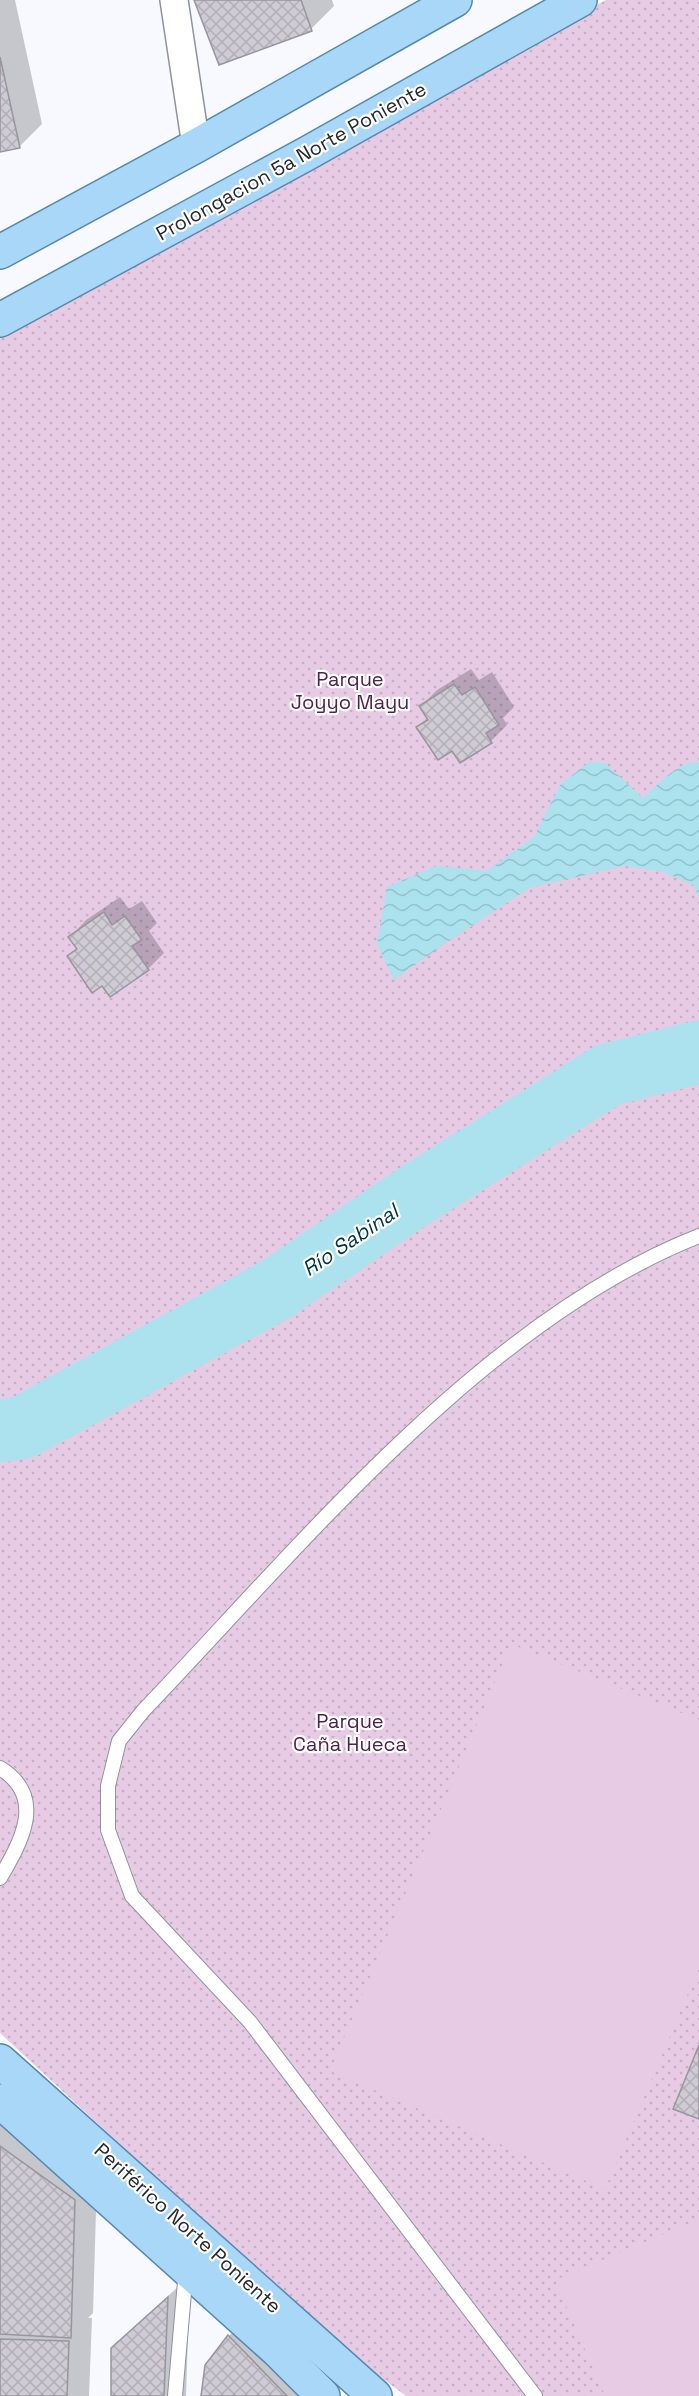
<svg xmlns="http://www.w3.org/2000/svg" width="699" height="2396" font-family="'Space Grotesk',sans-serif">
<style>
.park{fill:url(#park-dots)}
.pitch{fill:#e7cbe5}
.water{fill:url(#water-waves)}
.shadow{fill:#0003}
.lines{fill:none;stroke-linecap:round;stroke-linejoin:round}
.river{stroke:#abe2ed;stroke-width:63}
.building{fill:url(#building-cross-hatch);stroke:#98959e;stroke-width:1.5}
.lane-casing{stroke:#90939c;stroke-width:16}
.street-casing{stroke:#90939c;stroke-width:30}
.primary-casing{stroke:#5589ad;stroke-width:36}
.lane{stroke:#fff;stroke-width:14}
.street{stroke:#fff;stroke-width:27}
.primary{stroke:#a8d7f8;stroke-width:33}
.labels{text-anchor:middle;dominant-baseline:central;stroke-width:4.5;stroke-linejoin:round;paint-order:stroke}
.street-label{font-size:20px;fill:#27282b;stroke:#fff}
.park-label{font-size:20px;fill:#4d224b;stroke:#fff}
.water-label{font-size:21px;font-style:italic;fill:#00353d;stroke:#fff}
</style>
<defs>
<pattern id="park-dots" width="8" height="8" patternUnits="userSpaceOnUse" patternTransform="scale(1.5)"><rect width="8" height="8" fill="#e7cbe5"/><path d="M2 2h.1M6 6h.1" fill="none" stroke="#c6aec5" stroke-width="1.8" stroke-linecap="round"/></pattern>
<pattern id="water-waves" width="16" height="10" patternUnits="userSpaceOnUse" patternTransform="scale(1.5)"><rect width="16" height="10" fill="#abe2ed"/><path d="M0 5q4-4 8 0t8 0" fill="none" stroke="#93c2cb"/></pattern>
<pattern id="building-cross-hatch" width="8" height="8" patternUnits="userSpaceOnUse" patternTransform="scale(1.5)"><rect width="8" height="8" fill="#cecbd4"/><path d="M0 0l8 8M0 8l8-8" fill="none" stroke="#b1aeb6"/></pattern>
</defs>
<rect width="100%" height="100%" fill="#f7f9ff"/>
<polygon class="park" points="606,0 699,0 699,2396 406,2396 331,2340 0,2033 0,329"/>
<g class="pitch">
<polygon points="511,1644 699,1720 699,1968 605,2189 330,2071"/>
<polygon points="699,2219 699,2396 605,2396 555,2280"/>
</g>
<path class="water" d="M589,762L605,763L643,798C659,784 677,762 699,762V897L693,885L663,872L624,866L530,888L443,945L394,980L377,944L387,887L436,866L487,871L534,837L560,785Z"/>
<g class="shadow">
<polygon points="0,0 15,0 42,124 19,147 0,151"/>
<polygon points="196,0 332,0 334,6 311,29"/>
<polygon points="471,669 479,680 492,672 514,707 503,718 507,725 491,741 452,749 418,727 428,717 421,706 437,690"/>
<polygon points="120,897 129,909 142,901 157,923 149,931 164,953 148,969 103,984 69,956 78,948 70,937 86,920"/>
<polygon points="0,2115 97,2177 93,2313 88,2318 92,2318 89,2396 0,2396"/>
<polygon points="190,2276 186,2396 113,2396 136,2325"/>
<polygon points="252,2313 332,2396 202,2396 229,2336"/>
</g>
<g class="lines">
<polyline class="river" points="0,1431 22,1428 277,1289 408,1200 608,1075 699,1052"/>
</g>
<g class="building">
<polygon points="194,0 301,0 312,31 219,65"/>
<polygon points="0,57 20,148 0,152"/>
<polygon points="454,684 462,695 475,687 499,725 486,733 492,743 460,763 452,751 438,760 416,727 428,720 419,706"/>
<polygon points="104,912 112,925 125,916 142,940 132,946 149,970 110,997 102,986 92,993 67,956 77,949 68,937"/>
<polygon points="699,2045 699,2119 673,2109"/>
<polygon points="0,2146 75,2200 71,2338 0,2334"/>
<polygon points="168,2297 164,2396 111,2396 111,2348"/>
<polygon points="228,2335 287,2396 201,2396 205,2365"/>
<polygon points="0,2339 69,2341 67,2396 0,2396"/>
</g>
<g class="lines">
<defs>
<g id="lane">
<path d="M0,1768C47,1797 21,1842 0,1878"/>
<polyline points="175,2396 186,2270"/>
<path d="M535,2396L250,2022L132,1896L108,1830V1786L119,1741L143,1711C301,1546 483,1321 699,1236"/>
</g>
<polyline id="street" points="174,0 196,146"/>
<g id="primary">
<polyline points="0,252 196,146 455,0"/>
<polyline points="0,320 306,154 580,0"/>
<polyline points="0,2061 375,2396"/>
<polyline points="0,2101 278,2351 323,2396"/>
</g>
</defs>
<use href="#lane" class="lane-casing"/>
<use href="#street" class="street-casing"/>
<use href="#primary" class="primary-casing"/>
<use href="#lane" class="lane"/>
<use href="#street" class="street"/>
<use href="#primary" class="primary"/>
</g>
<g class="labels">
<g class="street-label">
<text transform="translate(291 161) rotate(-29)">Prolongacion 5a Norte Poniente</text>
<text transform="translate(188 2228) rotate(42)">Periférico Norte Poniente</text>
</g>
<g class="park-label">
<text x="350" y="679">Parque<tspan x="350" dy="23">Joyyo Mayu</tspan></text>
<text x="350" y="1721">Parque<tspan x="350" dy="23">Caña Hueca</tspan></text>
</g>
<g class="water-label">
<text transform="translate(350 1240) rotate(-34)">Río Sabinal</text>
</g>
</g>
</svg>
